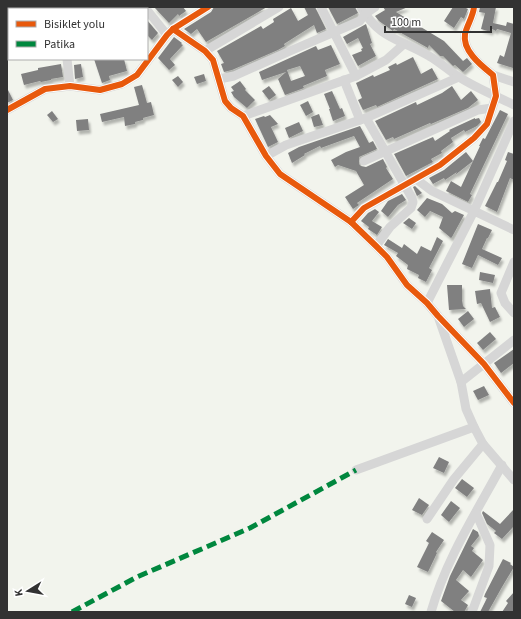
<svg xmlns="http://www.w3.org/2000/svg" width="521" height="619" font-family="'Source Sans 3',sans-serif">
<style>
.green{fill:#f2f4ed;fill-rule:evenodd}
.building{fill:#808080;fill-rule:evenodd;filter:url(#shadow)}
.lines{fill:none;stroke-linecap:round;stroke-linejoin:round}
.minor{stroke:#d6d6d6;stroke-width:9}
.quiet{stroke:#00873e;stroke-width:5;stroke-dasharray:10 5;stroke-linecap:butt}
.cycleway-casing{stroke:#fff;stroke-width:8}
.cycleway{stroke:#e8590c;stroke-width:6}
</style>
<defs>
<filter id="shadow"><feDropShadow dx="2" dy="3.5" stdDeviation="1" flood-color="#0004"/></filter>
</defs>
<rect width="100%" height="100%" fill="#fff"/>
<path class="green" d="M7,7H514V612H7ZM9,9H147V59H9Z"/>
<g class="building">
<polygon points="154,7 183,7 186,11 179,16 178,14 169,23"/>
<polygon points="214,7 267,7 206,42 197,29 191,34 184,29 211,12"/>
<polygon points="304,7 315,7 326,29 317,33 314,25 295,37 284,44 285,46 278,50 232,70 224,72 221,64 224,63 217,51 261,26 263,29 274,22 273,19 291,8 298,21 308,15"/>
<polygon points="328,7 355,7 358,13 337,24"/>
<polygon points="383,7 408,7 396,12 444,41 463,61 467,58 472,64 463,72 455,65 453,66 443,56 440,56 429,45 428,48 394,29 393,31 379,21 375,16 385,10"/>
<polygon points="453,7 464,7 468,9 464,19 461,17 454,28 444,21"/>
<polygon points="480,7 496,7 493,23 506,26 507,22 514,24 514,64 513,68 497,63 500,55 504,57 511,33 497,29 496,31 492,29 491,32 481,29 485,13 479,12"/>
<polygon points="147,20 158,33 152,40 147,35"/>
<polygon points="366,24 372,43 370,44 376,56 358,66 352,55 362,51 361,49 363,48 358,38 347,44 343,37"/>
<polygon points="174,37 182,43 181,44 183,45 170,59 175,65 169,70 158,58"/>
<path d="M331,45L340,64L325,70L327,76L303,86L304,88L285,95L278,79L286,72L262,80L259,72L316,46L318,50ZM300,66L305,76L291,81L287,70Z"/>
<polygon points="413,57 421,74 432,68 438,79 377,107 376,105 363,110 358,100 362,98 356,83 373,75 374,77 390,70 388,67 396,63 397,65"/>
<polygon points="94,59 124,59 127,71 109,76 110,80 102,83"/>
<polygon points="61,64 63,77 51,79 51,80 41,82 40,81 24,85 21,74 38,70 38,68"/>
<polygon points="81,64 83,77 75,79 74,65"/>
<polygon points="204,74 206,81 197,84 194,77"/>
<polygon points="178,76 183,82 178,87 172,80"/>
<polygon points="240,81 246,89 245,90 255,100 247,108 234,97 231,92 234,91 231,87"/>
<polygon points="142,85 147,103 151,102 154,115 143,118 143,120 135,122 135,124 125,126 124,117 102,122 100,114 139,105 134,87"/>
<polygon points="269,86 276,95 269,100 262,91"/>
<polygon points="452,86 461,100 471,91 478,100 468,108 431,124 430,123 394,139 393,137 386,140 375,121 416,102 417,105 442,93"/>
<polygon points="7,88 13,100 7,103"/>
<polygon points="332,91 340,109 342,108 345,116 333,121 329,109 330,109 324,94"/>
<polygon points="308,101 313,112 306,116 300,105"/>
<polygon points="500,110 508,114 470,194 472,195 468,202 446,191 451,181 461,187 473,161 455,175 457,172 445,180 444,178 433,184 429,178 444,170 466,152 473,161 480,146 479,146 483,138 485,139"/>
<polygon points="52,111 58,119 53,122 47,115"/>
<polygon points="319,114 323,125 314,127 311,117"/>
<polygon points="270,115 278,124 271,127 278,142 268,147 255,119 264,116 265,117"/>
<polygon points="475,118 475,119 479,118 481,122 477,126 465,132 464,130 451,138 453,142 441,151 442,153 431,159 433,162 406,176 394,154 433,137 435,141 450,131 449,130"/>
<polygon points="88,119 89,130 77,131 76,120"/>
<polygon points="299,122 303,131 289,138 285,128"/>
<polygon points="360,126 369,143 373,141 377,149 359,157 359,164 361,166 366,167 383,159 387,167 386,168 393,179 357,203 359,205 353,209 345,197 364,185 356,171 338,165 335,167 331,160 346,152 360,147 354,136 321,148 320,146 304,154 305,155 292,163 288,153 299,147"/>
<polygon points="508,152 514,154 514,180 510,178 497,212 485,206 497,182 498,182 507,161 505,160"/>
<polygon points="415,186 422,193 417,196 413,187"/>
<polygon points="402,194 406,200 398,205 388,217 381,211 388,201"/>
<polygon points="427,198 442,204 452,213 455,211 464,215 452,237 451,238 439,228 443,217 430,211 425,217 417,210"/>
<polygon points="375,209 379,212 372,221 382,227 377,235 368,229 369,227 361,221 368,213"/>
<polygon points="409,218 416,223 412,229 403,223"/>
<polygon points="478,224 492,230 488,238 487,238 482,249 502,258 498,265 478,255 472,268 462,264"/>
<polygon points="437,237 443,241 429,268 432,270 426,282 418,278 419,275 407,269 408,265 396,256 398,253 384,245 388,239 402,248 404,244 417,254 421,246 431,251"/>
<polygon points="480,272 495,275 493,283 479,280"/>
<polygon points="447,285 462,285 462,300 463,306 466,309 449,310"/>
<polygon points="490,289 492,308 495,307 500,317 490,322 481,303 477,304 475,291"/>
<polygon points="468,311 474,319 464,327 458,319"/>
<polygon points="490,332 496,339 483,350 477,343"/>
<polygon points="514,349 514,363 501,373 494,363"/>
<polygon points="484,386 489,395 478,400 473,391"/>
<polygon points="439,457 449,462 444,473 433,468"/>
<polygon points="462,479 474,488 467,497 455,488"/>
<polygon points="419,498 429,505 422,515 412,510"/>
<polygon points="451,501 460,508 449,522 441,515"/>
<polygon points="514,509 514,526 502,539 494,533 496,531 487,524 482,513 483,511 500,524"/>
<polygon points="473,529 478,532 479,536 471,546 474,548 472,551 483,560 471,577 463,570 456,580 469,591 461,600 468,605 467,607 464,612 455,612 441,601 450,576"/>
<polygon points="432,532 444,540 436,552 437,553 428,572 417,567 429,543 426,541"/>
<polygon points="503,559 511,563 510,564 514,567 502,587 488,612 480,612 487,598 484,597 485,594"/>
<polygon points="514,592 514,612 502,612 508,603 506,601"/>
<polygon points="409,595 416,598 412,607 405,604"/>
</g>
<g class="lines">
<g class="minor">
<polyline points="321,7 356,76"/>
<path d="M361,7C379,39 401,39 429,56C440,62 449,71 459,77C476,88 496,96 514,105"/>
<polyline points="59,9 62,8 62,7"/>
<polyline points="147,10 167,35"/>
<polyline points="173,29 205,51 213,60 225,101 231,108 243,116 266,156 280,174 351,222 376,246 387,257 407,285 427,303 438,316 484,364 514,403"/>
<polyline points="7,35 9,34"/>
<polyline points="205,51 279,7"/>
<polyline points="67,59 70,86"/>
<polyline points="493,75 514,82"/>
<polyline points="219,79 234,76 290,51 360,21 365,14 375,7"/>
<polyline points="344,80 360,120"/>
<polyline points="7,110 45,89 70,86 100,90 122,84 137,75 167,35 173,29 208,7"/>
<polyline points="243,116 356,76 386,60 404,44"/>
<polyline points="366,118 412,198 413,202 411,208 390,227 376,246"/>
<polyline points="266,156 286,145 366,118 459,77"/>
<polyline points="364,161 478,110 492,108"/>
<polyline points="416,179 432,191 514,230"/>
<path d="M351,222L364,208L440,165L474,138L487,124L496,96L493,75C482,66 462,51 465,34C467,25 473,17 474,7"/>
<polyline points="514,262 501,293 505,303 514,313"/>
<polyline points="427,303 474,211 514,121"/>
<polyline points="439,319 461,382 466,409 474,427 483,444 514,480"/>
<polyline points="461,382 514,340"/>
<polyline points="356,470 474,427"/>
<polyline points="427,519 454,479 483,444"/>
<path d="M431,612C446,559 476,513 502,465"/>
<polyline points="472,612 489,566 490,545 476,513"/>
</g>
<polyline class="quiet" points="72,612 137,577 250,528 356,470"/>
<defs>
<g id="cycleway">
<polyline points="173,29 205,51 213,60 225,101 231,108 243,116 266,156 280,174 351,222 376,246 387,257 407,285 427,303 438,316 484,364 514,403"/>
<polyline points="7,110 45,89 70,86 100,90 122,84 137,75 167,35 173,29 208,7"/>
<path d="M351,222L364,208L440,165L474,138L487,124L496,96L493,75C482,66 462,51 465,34C467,25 473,17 474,7"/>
</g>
</defs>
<use href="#cycleway" class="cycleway-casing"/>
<use href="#cycleway" class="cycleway"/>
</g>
<rect width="521" height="619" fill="none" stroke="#323232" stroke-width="16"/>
<rect x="8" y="8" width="140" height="52" fill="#ffffff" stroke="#adadad"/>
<rect x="16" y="21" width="20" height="6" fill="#e8590c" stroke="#adadad"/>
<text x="44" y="28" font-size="12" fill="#323232">Bisiklet yolu</text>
<rect x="16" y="41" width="20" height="6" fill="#00873e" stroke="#adadad"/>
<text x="44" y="48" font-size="12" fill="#323232">Patika</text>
<g transform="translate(28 591) rotate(259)" stroke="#ffffff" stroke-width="3" paint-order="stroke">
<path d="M0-3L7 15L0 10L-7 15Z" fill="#323232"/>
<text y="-6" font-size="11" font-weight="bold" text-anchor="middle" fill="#323232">K</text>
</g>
<path d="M385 26v6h106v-6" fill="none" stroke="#323232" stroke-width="2"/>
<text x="391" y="26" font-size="12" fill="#323232" stroke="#ffffff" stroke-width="3" paint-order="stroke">100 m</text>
</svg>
